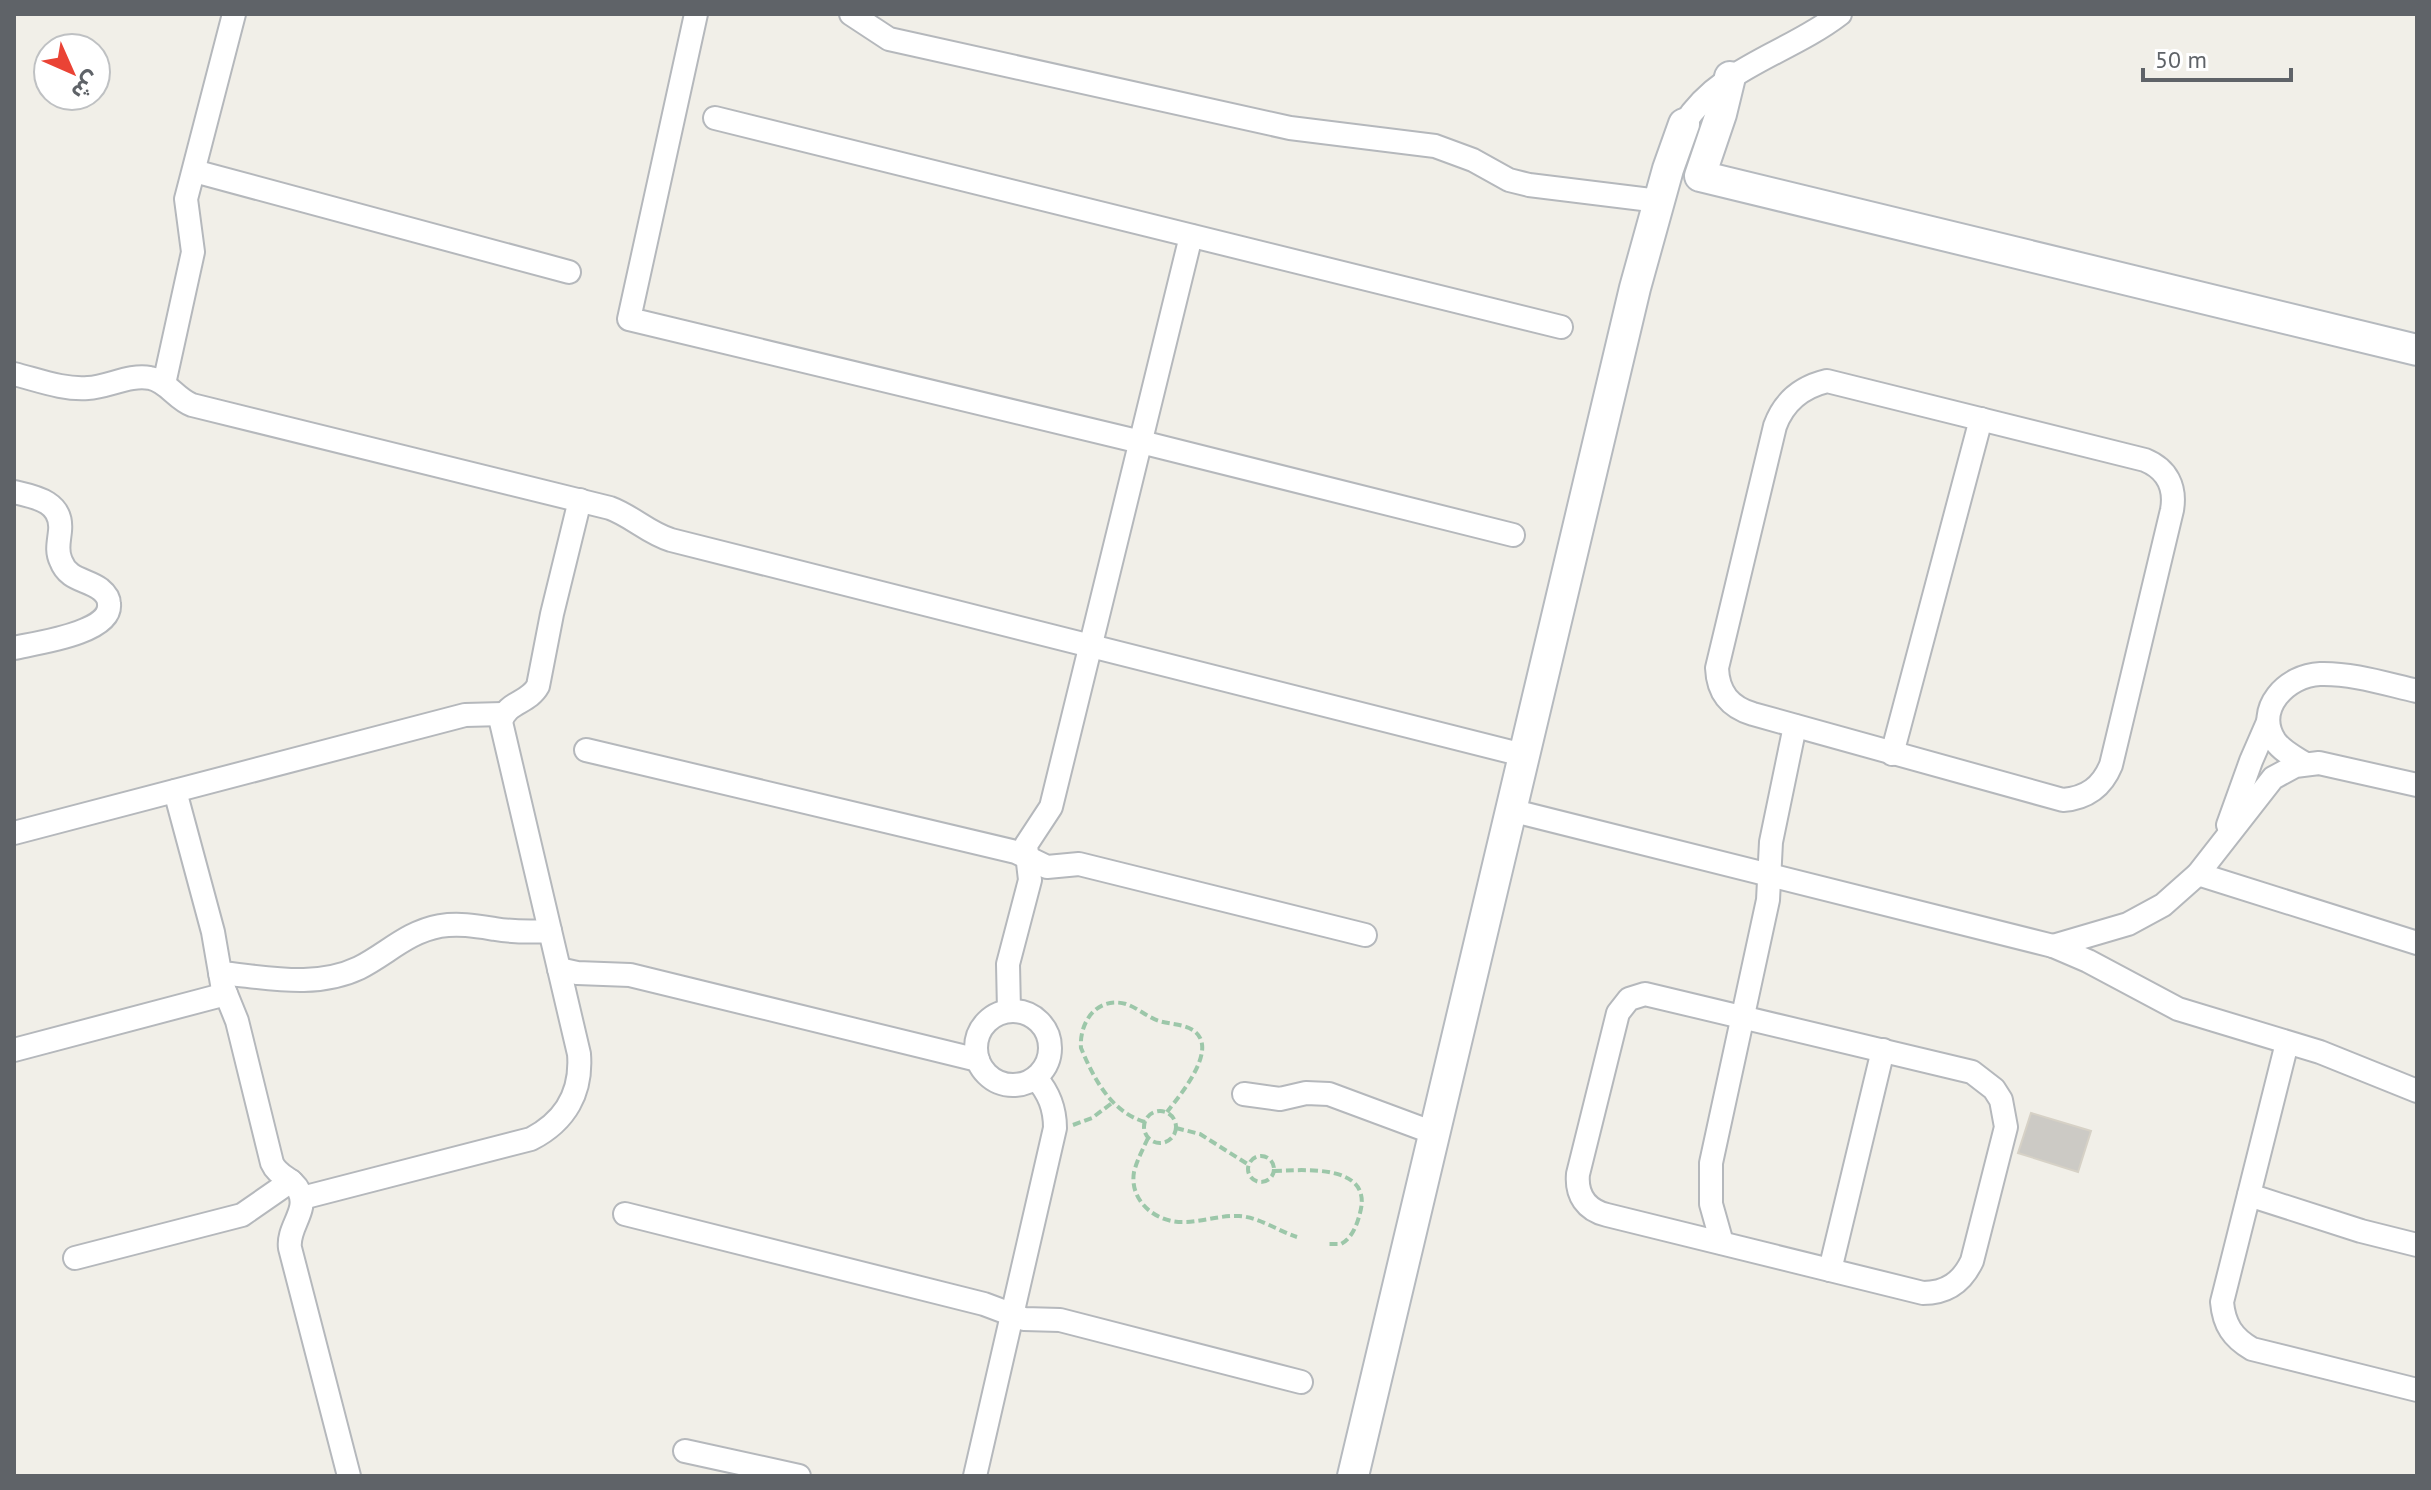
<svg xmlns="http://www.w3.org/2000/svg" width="2431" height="1490" font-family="'PT Sans','Noto Sans Arabic',sans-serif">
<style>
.building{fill:#cccac5;stroke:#d6d1c6;stroke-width:2}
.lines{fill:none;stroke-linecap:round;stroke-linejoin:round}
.street-casing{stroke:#b5b8bc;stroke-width:26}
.secondary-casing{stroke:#b6babf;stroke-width:34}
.path{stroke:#9cc7a9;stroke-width:4;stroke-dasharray:8 4;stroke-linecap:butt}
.street{stroke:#fff;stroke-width:22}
.secondary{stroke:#fff;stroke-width:30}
</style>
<rect width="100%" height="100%" fill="#f1efe8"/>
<polygon class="building" points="2031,1113 2091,1131 2078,1172 2018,1153"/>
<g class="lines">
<defs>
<g id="street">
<polyline points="696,14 629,319 1141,442 1513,535"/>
<polyline points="851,14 889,39 1290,128 1435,146 1473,160 1509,180 1529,185 1659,201"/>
<polyline points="715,118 1561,327"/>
<path d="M1684,124C1720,67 1788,54 1840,14"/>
<polyline points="194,171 569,272"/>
<path d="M14,374C38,380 64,390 88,388C108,387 130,374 150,378C167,381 176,399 192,405L610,508C632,516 648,533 671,540L1523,755"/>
<path d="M1827,381L2145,460C2167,469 2176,487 2172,510L2111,765C2102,787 2087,798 2063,800L1753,714C1730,707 1718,693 1717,668L1775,426C1784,401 1802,387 1827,381Z"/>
<polyline points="164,384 193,252 186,199 234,14"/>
<path d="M14,492C36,497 63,502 60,531C59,542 56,551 61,561C68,580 86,579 100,589C105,593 109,598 109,604C112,633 36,643 14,648"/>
<polyline points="586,750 1016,852 1047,867 1079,864 1365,935"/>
<polyline points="1892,754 1981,419"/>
<path d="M2304,763C2294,757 2282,751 2275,741C2254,709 2287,675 2320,674C2352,673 2386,684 2417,691"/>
<path d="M175,791L213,932L222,984L237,1021L272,1163C278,1177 293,1178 299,1191C309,1211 287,1227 290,1248L349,1476"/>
<polyline points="1510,810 2053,946 2088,961 2178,1009 2320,1052 2417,1091"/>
<polyline points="2228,825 2251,761 2268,722"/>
<polyline points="14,833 465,715 503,714"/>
<polyline points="2198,874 2417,943"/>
<polyline points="2053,946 2128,924 2163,905 2198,874 2273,778 2295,766 2319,763 2417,785"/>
<polyline points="559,969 577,973 630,975 978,1060"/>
<path d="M220,973C266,977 315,989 359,968C387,954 407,932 440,926C459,923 476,926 495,929C513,932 531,932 550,931"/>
<path d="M1645,994L1972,1072L1994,1089L2001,1100L2006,1127L1972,1261C1962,1282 1947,1293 1923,1293L1607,1215C1586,1210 1576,1195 1578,1174L1618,1013L1629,999Z"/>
<circle cx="1013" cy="1048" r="37"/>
<polyline points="1009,1011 1008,964 1030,880 1026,845 1051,807 1191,236"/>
<path d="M2287,1043L2222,1302C2224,1325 2233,1338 2252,1349L2417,1390"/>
<polyline points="14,1050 226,994"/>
<polyline points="1244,1094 1280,1099 1306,1093 1329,1094 1434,1133"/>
<polyline points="2249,1195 2361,1231 2417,1245"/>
<path d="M302,1198L531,1139C566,1121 582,1092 579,1054L501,722C507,701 528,704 538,686L552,614L580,500"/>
<polyline points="625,1214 984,1304 1024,1319 1060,1320 1301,1382"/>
<polyline points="1722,1243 1711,1204 1711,1163 1768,900 1771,842 1795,726"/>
<polyline points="75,1258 242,1215 291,1181"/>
<polyline points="1830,1270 1883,1050"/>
<polyline points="685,1451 799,1476"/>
<path d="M975,1476L1055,1128C1055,1108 1049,1093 1036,1078"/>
</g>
<g id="secondary">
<polyline points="1730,77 1721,114 1700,176 2417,350"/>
<polyline points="1353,1476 1635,288 1668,169 1684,124"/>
</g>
</defs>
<use href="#street" class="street-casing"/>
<use href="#secondary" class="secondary-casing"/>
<g class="path">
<circle cx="1160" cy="1127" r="16"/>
<path d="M1145,1122C1111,1112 1094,1079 1081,1048C1079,1022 1097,996 1126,1004C1138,1008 1147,1017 1159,1021C1169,1024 1180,1024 1189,1028C1224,1044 1180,1095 1167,1112"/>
<polyline points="1073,1125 1092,1118 1112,1103"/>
<polyline points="1176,1128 1200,1134 1249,1165"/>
<path d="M1148,1138C1143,1149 1137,1160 1134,1172C1129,1201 1156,1223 1184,1222C1202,1222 1220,1215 1239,1216C1259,1217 1278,1231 1297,1237"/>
<circle cx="1261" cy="1169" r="13"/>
<path d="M1274,1171C1302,1170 1374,1163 1360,1213C1357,1225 1352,1238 1341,1244H1327"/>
</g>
<use href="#street" class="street"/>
<use href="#secondary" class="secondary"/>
</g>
<rect width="2431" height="1490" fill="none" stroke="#5f6368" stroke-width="32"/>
<g transform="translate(72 72) rotate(135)"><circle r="38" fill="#ffffff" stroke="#bfc1c3" stroke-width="2"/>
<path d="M0-6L14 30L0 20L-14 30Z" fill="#ea4335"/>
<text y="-12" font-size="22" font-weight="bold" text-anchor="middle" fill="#5f6368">ش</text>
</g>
<path d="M2143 68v12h148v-12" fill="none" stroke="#5f6368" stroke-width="4"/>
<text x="2155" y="68" font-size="24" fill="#5f6368" stroke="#ffffff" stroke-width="6" paint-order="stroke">50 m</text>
</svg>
